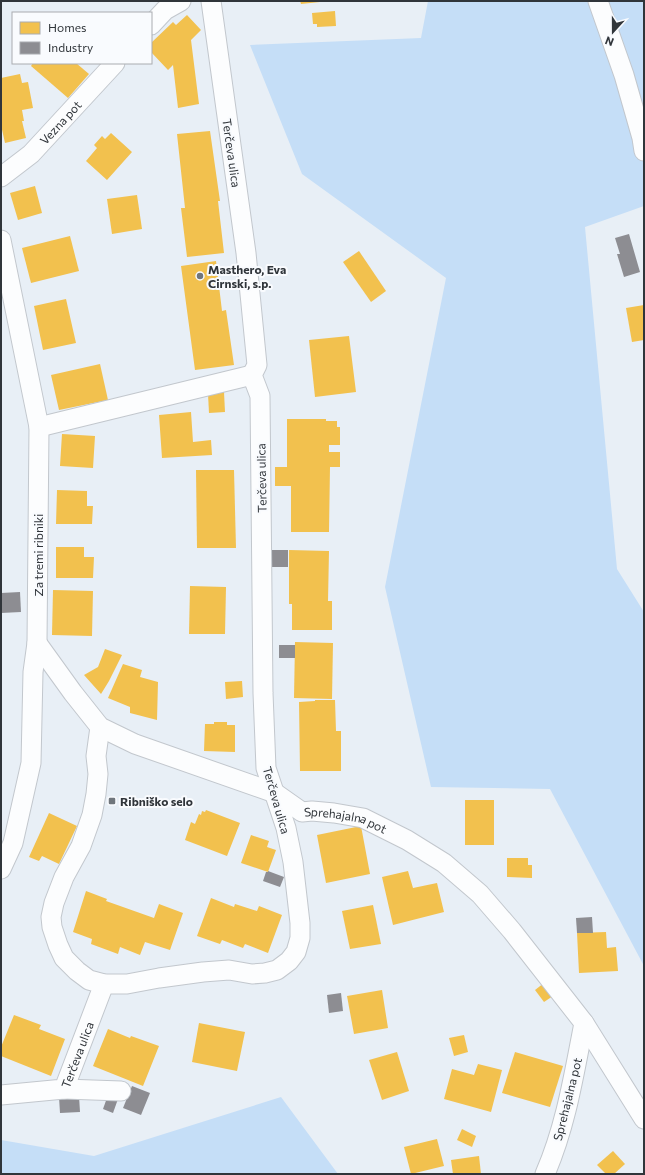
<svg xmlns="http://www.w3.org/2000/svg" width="645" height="1175" font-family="Commissioner,sans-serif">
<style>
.green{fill:#c5def7}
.homes{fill:#f2c14e}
.industry{fill:#8d8d92}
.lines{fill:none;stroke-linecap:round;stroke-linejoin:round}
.street-casing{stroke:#c2c7cd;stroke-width:21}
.street{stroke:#fcfdfe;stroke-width:19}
.poi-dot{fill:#70767c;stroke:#f9fbfe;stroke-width:1.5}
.labels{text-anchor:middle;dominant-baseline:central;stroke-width:4;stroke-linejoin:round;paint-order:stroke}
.street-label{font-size:12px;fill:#30353a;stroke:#f9fbfe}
.poi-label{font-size:12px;font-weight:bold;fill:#30353a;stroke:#f9fbfe;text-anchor:start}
</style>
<rect width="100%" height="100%" fill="#e8eff6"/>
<g class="green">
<polygon points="428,1 644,1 644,206 585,227 617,569 644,612 644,966 550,789 431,787 385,587 446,278 302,174 250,45 421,38"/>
<polygon points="281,1097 338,1174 1,1174 1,1140 94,1156"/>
</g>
<g class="homes">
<polygon points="300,1 320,1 320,2 301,4"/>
<polygon points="335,11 336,26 317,27 317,24 313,24 312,13"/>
<polygon points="187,15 201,30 191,40 199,104 178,108 173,65 168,70 151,52 151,43 173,22 176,25"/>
<polygon points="33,63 76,63 89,74 68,98 31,66"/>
<polygon points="20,74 22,83 28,82 33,108 22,110 24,121 22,121 26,138 5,143 1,125 1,78"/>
<polygon points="210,131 220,201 218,201 224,253 187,257 181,208 185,208 177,134"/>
<polygon points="111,133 132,152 107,180 86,161 97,148 94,145 102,136 105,139"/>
<polygon points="35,186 42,213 18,220 10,193"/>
<polygon points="137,195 142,229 112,234 107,199"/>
<polygon points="70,236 79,271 31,283 22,248"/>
<polygon points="359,251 386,291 371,302 343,262"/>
<polygon points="216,261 222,311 226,310 234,365 195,370 181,266"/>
<polygon points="66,299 76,343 43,350 34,306"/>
<polygon points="644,305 644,340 632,342 626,308"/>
<polygon points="349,336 356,392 315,397 309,340"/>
<polygon points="100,364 108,400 59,410 51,375"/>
<polygon points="224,392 225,412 209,413 208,394"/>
<polygon points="191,412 193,442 211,440 212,455 162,458 159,415"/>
<polygon points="287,419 326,419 326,421 337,421 337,427 340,427 340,445 329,445 329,452 340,452 340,467 330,467 329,532 291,532 291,486 275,486 275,467 287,467"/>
<polygon points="62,434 95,436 93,468 60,466"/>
<polygon points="196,470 234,470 236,548 197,548"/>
<polygon points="57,490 87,491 87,506 93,506 92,524 56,524"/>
<polygon points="56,547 84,547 84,557 94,557 93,578 56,578"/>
<polygon points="289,550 329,551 328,601 332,601 332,630 292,630 292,604 289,604"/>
<polygon points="190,586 226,587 225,634 189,634"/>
<polygon points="53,590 93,591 92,636 52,635"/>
<polygon points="295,642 333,643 332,699 294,698"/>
<polygon points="105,649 122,655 109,681 101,694 84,675 98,667"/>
<polygon points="123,664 142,670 140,677 158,682 157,720 130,713 130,707 108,698"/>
<polygon points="242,681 243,697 226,699 225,682"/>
<polygon points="315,700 335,700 336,731 341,731 341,771 300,771 299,702 315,701"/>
<polygon points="214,722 227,722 227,725 235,725 235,752 204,751 205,724 214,724"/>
<rect x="465" y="800" width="29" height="45"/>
<polygon points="206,810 240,823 227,856 185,840 191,822 195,824 199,814 201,815 202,811 205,812"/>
<polygon points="49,813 77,826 59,864 42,856 39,861 29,857"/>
<polygon points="361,826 370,874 326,883 317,835"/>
<polygon points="251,835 269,841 267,847 276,850 268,872 241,863"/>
<polygon points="507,858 528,858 528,865 532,865 532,878 507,877"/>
<polygon points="408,871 413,888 437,883 444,912 393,925 382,877"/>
<polygon points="86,891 107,899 106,901 154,918 159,904 183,913 170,950 145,942 140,955 120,947 118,954 91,944 92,939 73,932"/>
<polygon points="211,898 234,907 235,904 257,911 259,906 282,915 268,953 245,944 243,948 222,940 220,944 197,936"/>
<polygon points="373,905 381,944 350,949 342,911"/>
<polygon points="606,932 607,948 616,947 618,971 579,973 577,933"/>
<polygon points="544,983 553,996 544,1002 535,990"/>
<polygon points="382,990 388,1028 354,1034 347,996"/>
<polygon points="14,1015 41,1025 39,1029 65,1039 51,1076 1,1056 1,1047"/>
<polygon points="199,1023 245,1032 237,1071 192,1062"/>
<polygon points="108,1029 130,1038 131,1036 159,1046 143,1086 93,1066"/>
<polygon points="464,1035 468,1052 454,1056 449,1038"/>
<polygon points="397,1052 409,1091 382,1100 369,1060"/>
<polygon points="515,1052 563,1066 550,1107 502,1093"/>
<polygon points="478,1064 502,1070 491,1112 444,1099 452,1069 474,1075"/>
<polygon points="462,1129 476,1136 472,1147 457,1140"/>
<polygon points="437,1139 444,1166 411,1174 404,1147"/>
<polygon points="613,1151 625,1164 614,1174 606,1174 597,1165"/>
<polygon points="479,1156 481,1174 453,1174 451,1160"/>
</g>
<g class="industry">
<polygon points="629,234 640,272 624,277 617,254 620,254 615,238"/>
<rect x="270" y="550" width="18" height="17"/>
<polygon points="20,592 21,612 1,613 1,593"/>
<rect x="279" y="645" width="16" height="13"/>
<polygon points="268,871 284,877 280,887 263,881 266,872 268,872"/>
<polygon points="592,917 593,933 577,933 576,918"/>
<polygon points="341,993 343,1011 329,1013 327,995"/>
<polygon points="132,1086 150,1093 141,1115 123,1108"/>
<polygon points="108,1095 118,1099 113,1113 103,1109"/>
<polygon points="79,1096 80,1112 60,1113 59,1097"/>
</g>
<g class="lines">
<defs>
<g id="street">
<polyline points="598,1 624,75 642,138 644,151"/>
<polyline points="151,25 165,10 181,1"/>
<path id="s1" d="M1,177L31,154L115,63"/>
<polyline points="1,240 39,427 37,643 33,672 31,763 13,843 1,869"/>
<polyline points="39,427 252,375"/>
<path id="s2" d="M37,643L73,693L100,727L135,744L275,793L302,812L312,811L334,813L363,818L407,840L444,863L480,894L512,931L584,1023C574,1074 566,1126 545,1174"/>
<polyline points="100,727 96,756 98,774 96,794 92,815 81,846 64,877 54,903 51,917 52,927 58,945 64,958 77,971 89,980 104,984 127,984 159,978 203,972 229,970 252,974 265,973 277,970 289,961 296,952 300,938 300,923 293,862 286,828 266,768 263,693 260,396 252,375 257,365 246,253 211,1"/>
<polyline points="584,1023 644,1119"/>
<polyline points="64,1089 121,1091"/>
<path id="s3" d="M1,1095L64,1089L104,984"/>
</g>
</defs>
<use href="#street" class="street-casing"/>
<use href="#street" class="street"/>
</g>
<g class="poi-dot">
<circle cx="200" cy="276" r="4"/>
<rect x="108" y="797" width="8" height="8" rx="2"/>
</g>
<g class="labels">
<g class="street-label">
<text stroke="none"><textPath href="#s1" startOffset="81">Vezna pot</textPath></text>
<text transform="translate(232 153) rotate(82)">Terčeva ulica</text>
<text transform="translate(261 478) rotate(-91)">Terčeva ulica</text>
<text transform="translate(38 555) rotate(-90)">Za tremi ribniki</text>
<text transform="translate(277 800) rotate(74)">Terčeva ulica</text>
<text stroke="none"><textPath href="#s2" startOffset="370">Sprehajalna pot</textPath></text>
<text stroke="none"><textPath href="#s3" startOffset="100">Terčeva ulica</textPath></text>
<text transform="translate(567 1099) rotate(-76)">Sprehajalna pot</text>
</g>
<g class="poi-label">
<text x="208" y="269">Masthero, Eva<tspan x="208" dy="14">Cirnski, s.p.</tspan></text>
<text x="120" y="801">Ribniško selo</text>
</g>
</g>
<rect width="645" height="1175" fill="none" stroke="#30353a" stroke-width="4"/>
<rect x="12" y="12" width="140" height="52" fill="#f9fbfe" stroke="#a9acb0"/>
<rect x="20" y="22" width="20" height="12" fill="#f2c14e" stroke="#a9acb0"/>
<text x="48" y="32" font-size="12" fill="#30353a">Homes</text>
<rect x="20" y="42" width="20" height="12" fill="#8d8d92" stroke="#a9acb0"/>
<text x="48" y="52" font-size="12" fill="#30353a">Industry</text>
<g transform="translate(613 32) rotate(201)" stroke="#f9fbfe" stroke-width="3" paint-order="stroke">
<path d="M0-3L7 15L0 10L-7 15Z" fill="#30353a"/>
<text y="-6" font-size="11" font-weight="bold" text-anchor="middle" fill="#30353a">N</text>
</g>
</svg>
